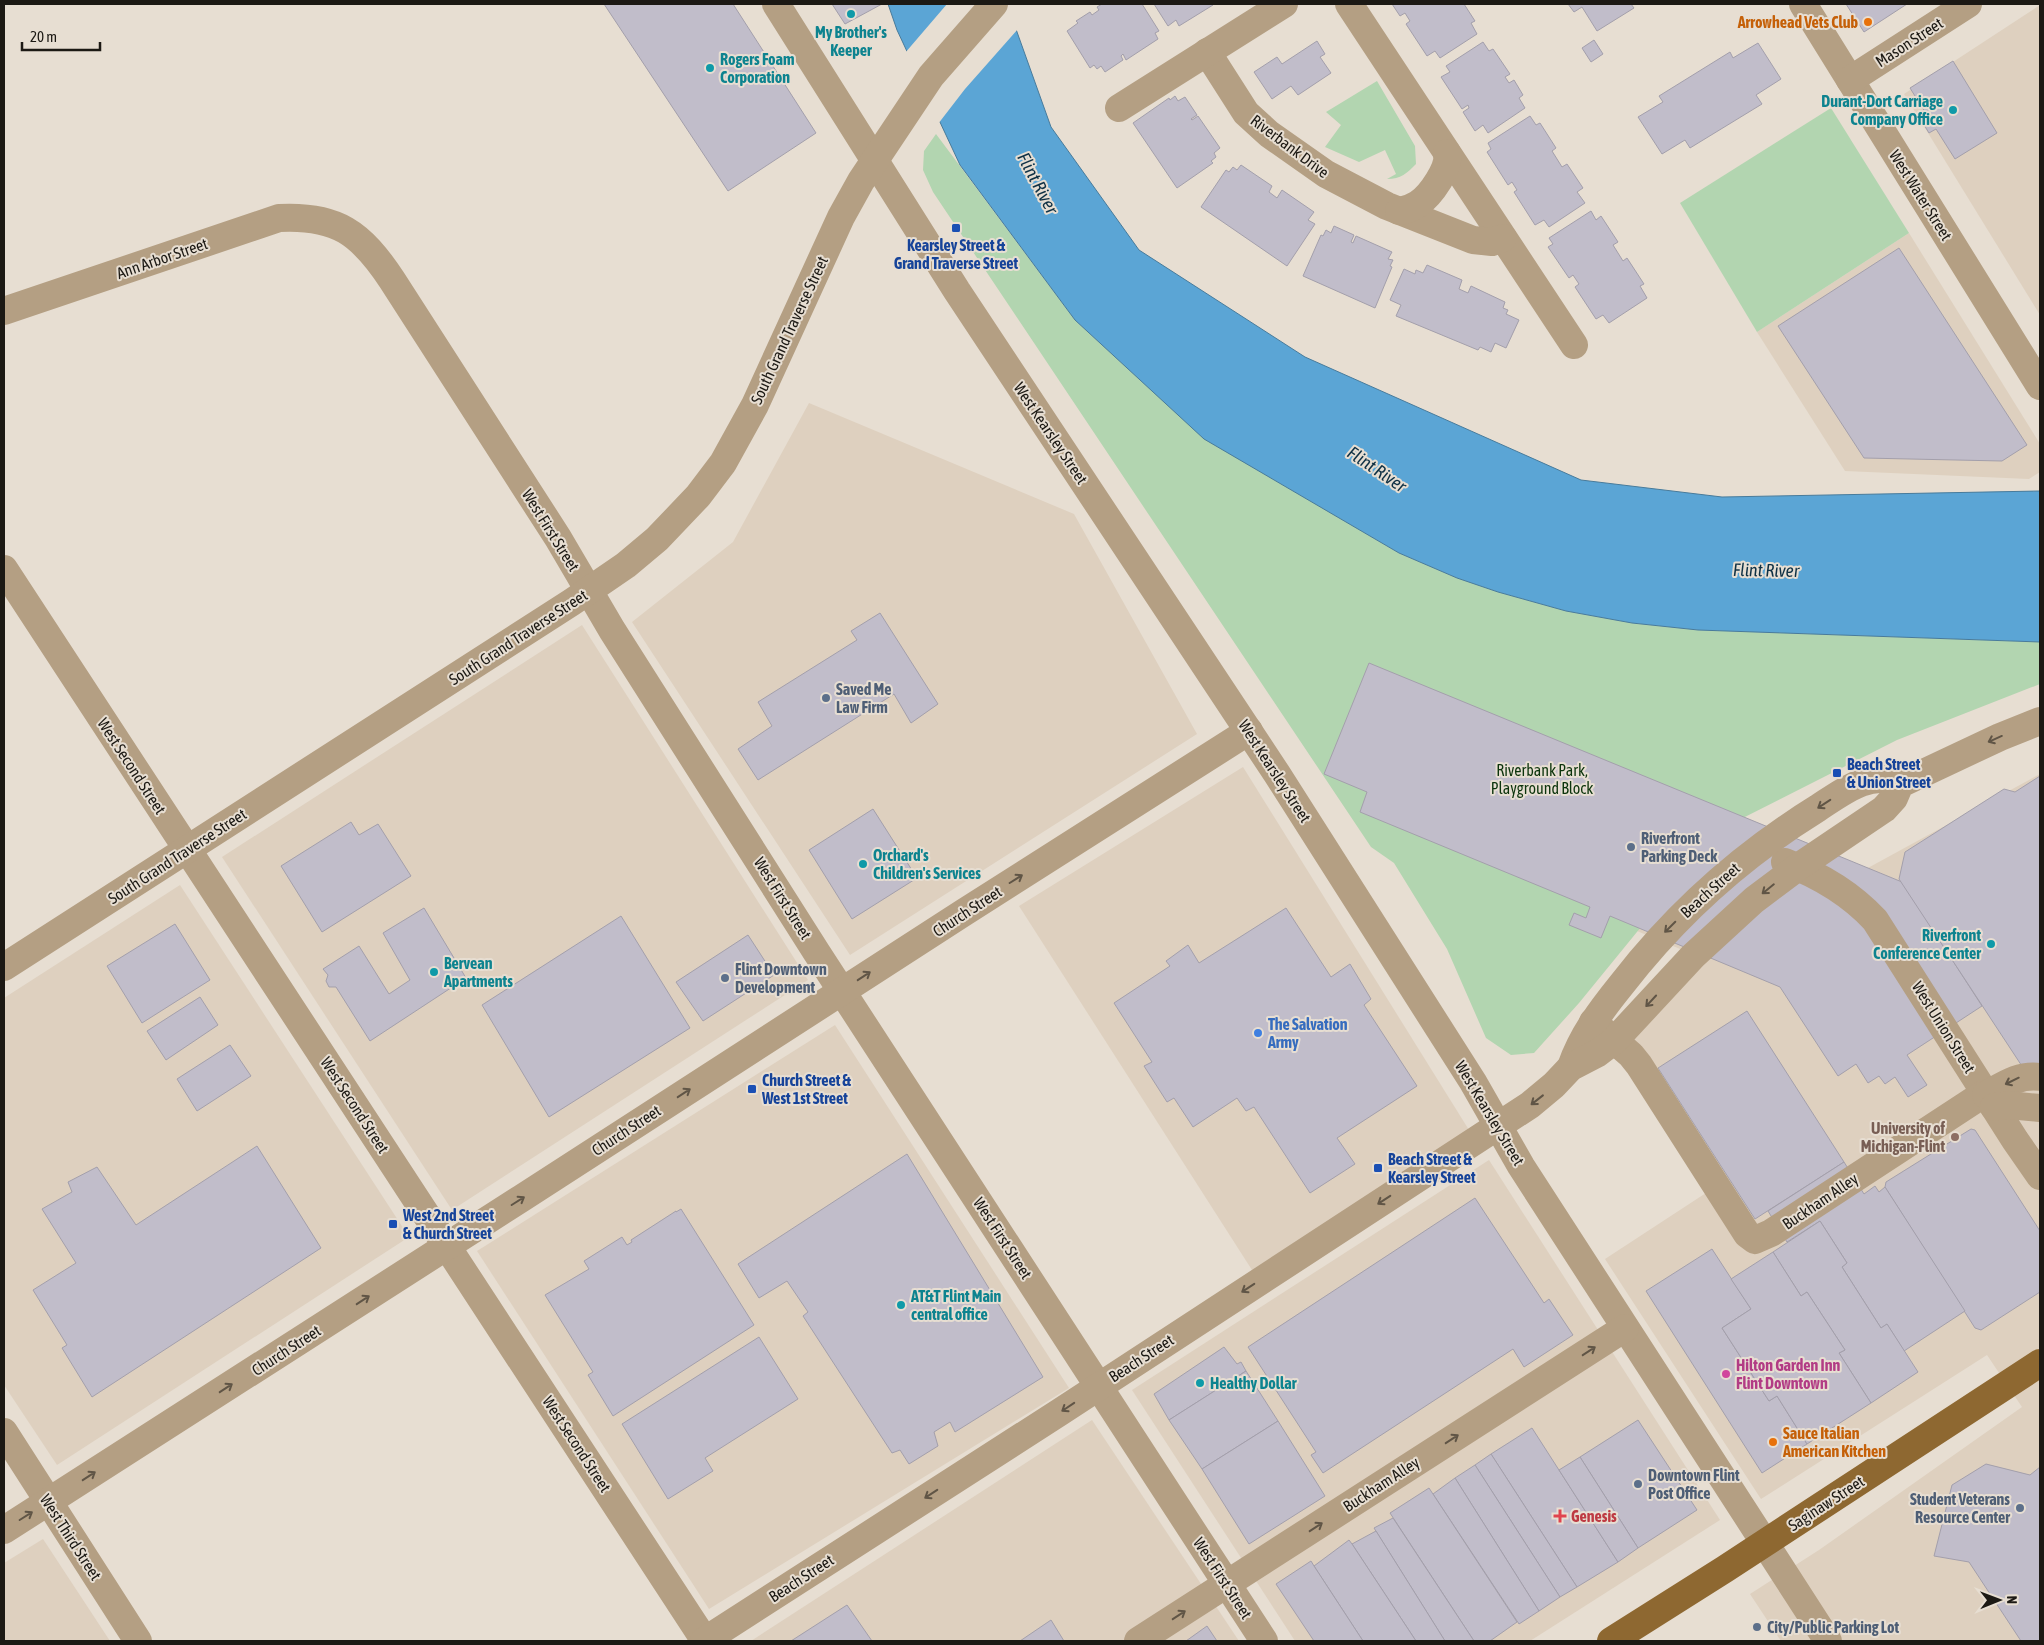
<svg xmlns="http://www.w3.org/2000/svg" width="2044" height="1645" font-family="'Asap Condensed',sans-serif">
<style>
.built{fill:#ded0bf}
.green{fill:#b2d5b0}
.water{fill:#5ba5d5;stroke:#487b9b}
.pier{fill:#e7ded2}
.building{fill:#c1bdca;stroke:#a39fab}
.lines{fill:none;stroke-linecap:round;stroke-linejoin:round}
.minor{stroke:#b49f83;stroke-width:28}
.major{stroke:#8e6831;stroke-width:28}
.oneway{stroke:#605546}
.culture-dot{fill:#0f9aa8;stroke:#e7ded2;stroke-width:2}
.food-dot{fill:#e8710a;stroke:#e7ded2;stroke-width:2}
.transit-dot{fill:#1a4fb4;stroke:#e7ded2;stroke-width:2}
.service-dot{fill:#5c6f8a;stroke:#e7ded2;stroke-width:2}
.shop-dot{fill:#3f7fe0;stroke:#e7ded2;stroke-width:2}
.education-dot{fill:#8d6e63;stroke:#e7ded2;stroke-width:2}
.hotel-dot{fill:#d1479c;stroke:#e7ded2;stroke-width:2}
.health-dot{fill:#e0444e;stroke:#e7ded2;stroke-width:2}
.labels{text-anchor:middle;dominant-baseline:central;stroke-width:4;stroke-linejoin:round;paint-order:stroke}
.food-label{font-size:16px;font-weight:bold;fill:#c56008;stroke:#e7ded2;text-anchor:end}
.culture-label{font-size:16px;font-weight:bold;fill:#0d838f;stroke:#e7ded2;text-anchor:start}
.street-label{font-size:16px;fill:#1c1914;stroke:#e7ded2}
.transit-label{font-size:16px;font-weight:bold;fill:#164399;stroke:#e7ded2;text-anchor:start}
.service-label{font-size:16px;font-weight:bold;fill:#4e5e75;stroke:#e7ded2;text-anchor:start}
.park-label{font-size:16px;fill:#0c340c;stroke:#e7ded2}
.shop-label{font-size:16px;font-weight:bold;fill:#366cbe;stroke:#e7ded2;text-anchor:start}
.education-label{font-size:16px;font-weight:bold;fill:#785e54;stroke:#e7ded2;text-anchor:end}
.hotel-label{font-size:16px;font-weight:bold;fill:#b23c85;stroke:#e7ded2;text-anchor:start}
.health-label{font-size:16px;font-weight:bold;fill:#be3a42;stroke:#e7ded2;text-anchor:start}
.water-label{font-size:18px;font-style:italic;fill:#0f3145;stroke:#e7ded2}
</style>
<rect width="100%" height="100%" fill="#e7ded2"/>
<g class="built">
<polygon points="2040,5 2040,315 1904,94"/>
<polygon points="1909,233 2040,444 2040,472 2029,479 1845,471 1757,332"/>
<polygon points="809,403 1074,514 1197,734 850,955 632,622 733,542"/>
<polygon points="582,625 808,980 452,1210 222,857"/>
<polygon points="1243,767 1469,1130 1252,1270 1019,906"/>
<polygon points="2040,774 2040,1641 1781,1641 1750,1594 1819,1550 2022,1407 1987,1355 1761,1499 1605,1259 1709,1191 1617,1051 1704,959 1367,818 1866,869"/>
<polygon points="180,885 409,1237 57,1465 4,1385 4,998"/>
<polygon points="835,1025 1069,1388 709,1609 477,1251"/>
<polygon points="1489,1160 1720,1520 1530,1641 1295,1641 1132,1390"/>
<polygon points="1092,1420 1239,1641 751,1641"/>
<polygon points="43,1539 110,1641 4,1641 4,1563"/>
</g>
<g class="green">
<path d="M1377,81L1415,146L1416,164C1407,173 1401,179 1387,179L1396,174L1385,150L1359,162L1325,147L1341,125L1326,112Z"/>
<polygon points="1831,108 1909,233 1757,332 1680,203"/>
<polygon points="936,134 1075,320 1204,438 1399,553 1457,578 1498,592 1566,611 1632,623 1698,630 2040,642 2040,684 1897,740 1721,829 1579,1003 1534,1053 1511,1055 1486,1038 1447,949 1394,863 1371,847 933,192 923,170 924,151"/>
</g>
<polygon class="water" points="888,4 1007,4 1051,127 1139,250 1305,357 1581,480 1722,497 2040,491 2040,642 1698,630 1632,623 1566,611 1498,592 1457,578 1399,553 1204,439 1075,320 960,165 897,30"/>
<polygon class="pier" points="947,4 1009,4 1018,29 965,89 938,124 905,53"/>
<g class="building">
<polygon points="604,4 733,4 816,133 728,191"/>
<polygon points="832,4 882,4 845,24"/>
<polygon points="1102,4 1142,4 1159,31 1155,33 1158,39 1126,60 1123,54 1121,56 1123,60 1105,72 1101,66 1097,69 1094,65 1090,68 1067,31 1078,23 1076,21 1090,12 1092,15 1099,10 1097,7"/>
<polygon points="1154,4 1212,4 1213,5 1179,26 1176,20 1168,26"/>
<polygon points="1392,4 1464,4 1475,21 1471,23 1477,34 1440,58 1435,51 1427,56 1406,24 1410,21 1405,13 1400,16"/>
<polygon points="1568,4 1631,4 1634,8 1597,31 1582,7 1574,12"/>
<polygon points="1846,4 1907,4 1864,32"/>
<polygon points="1594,40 1603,54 1591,62 1582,48"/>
<polygon points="1317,41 1325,54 1320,57 1331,73 1298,95 1291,86 1272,99 1254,72 1277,57 1282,64"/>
<polygon points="1483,42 1489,51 1493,49 1510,74 1505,77 1509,83 1514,80 1523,95 1519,98 1525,108 1488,133 1483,125 1475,131 1463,112 1469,108 1468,105 1462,109 1441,77 1450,72 1446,66"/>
<polygon points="1758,43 1781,79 1756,95 1762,104 1690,148 1685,140 1662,154 1638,117 1663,102 1659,96 1730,52 1733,58"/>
<polygon points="1953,61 1997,133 1955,159 1936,129 1929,133 1918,115 1925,112 1910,88"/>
<polygon points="1175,96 1178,101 1185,97 1197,115 1191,119 1192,120 1198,116 1220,148 1214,153 1216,157 1211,161 1213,163 1177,188 1133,123 1169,98 1170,100"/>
<polygon points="1530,116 1536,125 1540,123 1556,148 1552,151 1562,167 1567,164 1583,188 1577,192 1585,203 1549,227 1544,220 1535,225 1514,192 1517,190 1512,182 1508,185 1487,152 1491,149 1488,143"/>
<polygon points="1241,165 1272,186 1269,192 1277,198 1282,190 1314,212 1308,220 1315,224 1287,266 1201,207 1226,170 1229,172 1233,167 1237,170"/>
<polygon points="1591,211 1596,220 1601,216 1618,242 1613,245 1623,261 1627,258 1644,284 1640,286 1647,298 1609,323 1603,315 1596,319 1575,287 1579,284 1573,275 1569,278 1548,247 1553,244 1549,238"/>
<polygon points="1334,226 1354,235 1351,242 1353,243 1356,236 1392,252 1388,259 1393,260 1390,266 1392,267 1375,308 1303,276 1321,235 1323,236 1326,230 1331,233"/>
<polygon points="1899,248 2027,445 2002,461 1864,458 1778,326"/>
<polygon points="1427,265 1462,280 1459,289 1468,293 1471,286 1505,302 1503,308 1508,310 1506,314 1519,320 1506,348 1495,343 1491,352 1480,347 1478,350 1396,316 1401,305 1390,300 1404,269 1415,274 1416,270 1423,273"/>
<polygon points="880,613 938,704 911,723 894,694 758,780 738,749 772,726 758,702 857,640 851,631"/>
<polygon points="1369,663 1902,882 1982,1006 1907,1055 1927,1085 1908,1097 1895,1077 1885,1084 1879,1076 1868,1083 1856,1064 1838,1076 1780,987 1610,916 1601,938 1569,925 1574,913 1586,918 1590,907 1360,812 1367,792 1324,774"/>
<polygon points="2040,776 2040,1090 2037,1089 1899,879 1905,852 2004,789 2015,792"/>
<polygon points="873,809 917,878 852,919 809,850"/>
<polygon points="351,822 359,835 378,824 411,876 322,932 281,866"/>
<polygon points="424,908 466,978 370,1041 336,987 329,987 326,981 328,975 323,969 359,946 389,994 410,980 383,933"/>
<polygon points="1286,908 1331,977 1350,964 1371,999 1364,1005 1417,1086 1337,1138 1355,1164 1310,1193 1254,1107 1246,1111 1237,1098 1193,1127 1174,1098 1167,1102 1144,1066 1152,1062 1114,1003 1170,966 1166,961 1188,945 1199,963"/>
<polygon points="621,916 690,1028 549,1117 482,1005"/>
<polygon points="175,924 210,980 142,1023 107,966"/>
<polygon points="748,935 774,975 703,1021 676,982"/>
<polygon points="200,997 218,1025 166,1060 147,1031"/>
<polygon points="1747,1011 1844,1162 1755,1219 1658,1068"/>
<polygon points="230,1045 251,1076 197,1111 177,1079"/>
<polygon points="1971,1129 1975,1130 2040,1231 2040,1292 1981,1330 1975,1328 1885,1187 1886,1182"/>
<polygon points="257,1146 321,1248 92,1397 62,1348 67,1345 33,1290 76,1263 42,1209 72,1192 68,1182 97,1167 136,1225"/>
<polygon points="907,1154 1043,1377 955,1432 950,1422 934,1432 938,1446 909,1464 900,1450 892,1453 803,1316 808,1312 787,1281 759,1298 738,1264"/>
<polygon points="1844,1162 1864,1194 1875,1186 1879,1192 1885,1187 1965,1311 1904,1351 1887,1324 1881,1328 1842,1267 1847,1263 1820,1221 1787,1242 1768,1211"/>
<polygon points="1475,1198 1544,1303 1549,1299 1573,1335 1524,1367 1513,1349 1323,1473 1311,1455 1316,1452 1248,1347"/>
<polygon points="681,1209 754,1325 613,1416 588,1375 593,1372 545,1295 589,1269 584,1261 622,1237 627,1245 632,1242 631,1240 676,1211 676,1212"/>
<polygon points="1820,1221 1847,1263 1842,1267 1881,1328 1887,1324 1918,1372 1871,1403 1839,1353 1845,1350 1807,1292 1801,1296 1773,1252"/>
<polygon points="1712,1249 1751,1309 1722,1328 1769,1401 1777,1396 1807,1444 1762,1473 1646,1291"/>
<polygon points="1773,1252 1801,1296 1807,1292 1845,1350 1839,1353 1871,1403 1807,1444 1777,1396 1769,1401 1722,1328 1751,1309 1731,1279"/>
<polygon points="759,1337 798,1399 705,1458 713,1471 668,1499 622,1424"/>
<polygon points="1224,1347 1237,1364 1241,1362 1246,1371 1169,1420 1154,1394"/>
<polygon points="1246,1371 1278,1421 1202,1469 1169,1420"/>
<polygon points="1638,1420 1697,1510 1638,1548 1580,1457"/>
<polygon points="1278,1421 1325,1496 1249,1544 1202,1469"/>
<polygon points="1532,1428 1618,1562 1577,1587 1491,1454"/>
<polygon points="1491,1454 1577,1587 1560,1597 1475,1465"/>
<polygon points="1580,1457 1638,1548 1618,1562 1559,1470"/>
<polygon points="1986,1464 2030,1475 2040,1467 2040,1641 2021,1641 1969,1562 1934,1556 1952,1485"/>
<polygon points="1475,1465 1560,1597 1539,1611 1455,1478"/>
<polygon points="1455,1478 1539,1611 1519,1624 1433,1494"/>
<polygon points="1429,1488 1517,1622 1490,1641 1474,1641 1390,1513"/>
<polygon points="1393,1518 1474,1641 1445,1641 1374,1528"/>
<polygon points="1376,1531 1445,1641 1416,1641 1352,1544"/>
<polygon points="1349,1540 1352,1544 1416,1641 1363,1641 1314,1566"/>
<polygon points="1311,1561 1314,1566 1363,1641 1314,1641 1276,1584"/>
<polygon points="847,1605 872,1641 791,1641"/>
<polygon points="1051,1620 1064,1641 1020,1641"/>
<polygon points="1207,1626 1217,1641 1186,1641"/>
</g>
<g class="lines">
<g class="minor">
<polyline points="776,4 957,291 1277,774 1473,1082 1521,1166 1828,1641"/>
<polyline points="1349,4 1574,345"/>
<polyline points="1803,4 2040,386"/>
<polyline points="1207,52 1246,113 1269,134 1326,174 1387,206 1473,240 1492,242 1503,238"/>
<polyline points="1850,80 1968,4"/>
<polyline points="1119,108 1284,4"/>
<path d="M1399,211C1406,210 1412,208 1418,204C1431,195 1450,168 1447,153"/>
<path d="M4,311L279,218C337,215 361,233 392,280L558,538L612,630L817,953L1264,1641"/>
<polyline points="4,569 705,1641"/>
<path d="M1785,862C1819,875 1849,892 1875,920L2015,1140L2040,1176"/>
<polyline points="4,967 572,602 626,565 657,539 698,496 723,463 755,405 841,217 861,181 931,76 994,4"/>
<polyline points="1593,1022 1631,1055 1639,1065 1747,1234 1755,1240 1771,1233 1985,1093"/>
<path d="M1571,1067C1582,1035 1601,1010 1622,984C1677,913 1742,855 1818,808C1841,793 1872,768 1900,784"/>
<path d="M1986,1095C2004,1085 2019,1074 2040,1077"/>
<polyline points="1994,1107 2008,1105 2040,1108"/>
<polyline points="4,1432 138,1641"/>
<polyline points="4,1530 522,1198 963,913 1249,731"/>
<polyline points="704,1641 1060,1412 1530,1105 1554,1085 1571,1067 1598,1053 1615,1040 1693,956 1754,900 1798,867 1884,809 1894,798 1900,784 2000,737 2040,721"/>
<polyline points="1138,1641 1625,1328"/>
</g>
<polyline class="major" points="1611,1641 1725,1569 2040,1363"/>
</g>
<defs><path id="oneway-shaft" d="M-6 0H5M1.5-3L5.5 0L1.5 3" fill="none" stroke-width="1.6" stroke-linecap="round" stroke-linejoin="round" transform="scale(1.25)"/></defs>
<g class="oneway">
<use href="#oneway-shaft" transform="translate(1995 739) rotate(156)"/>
<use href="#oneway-shaft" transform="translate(1824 804) rotate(147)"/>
<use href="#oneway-shaft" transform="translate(1016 879) rotate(-32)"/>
<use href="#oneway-shaft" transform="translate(1768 889) rotate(141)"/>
<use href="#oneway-shaft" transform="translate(1670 927) rotate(135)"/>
<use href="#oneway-shaft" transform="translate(864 976) rotate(-33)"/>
<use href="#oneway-shaft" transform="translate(1651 1001) rotate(133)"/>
<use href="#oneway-shaft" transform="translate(2012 1081) rotate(154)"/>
<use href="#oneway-shaft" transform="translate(684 1093) rotate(-33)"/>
<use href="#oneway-shaft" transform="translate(1537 1100) rotate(142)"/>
<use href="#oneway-shaft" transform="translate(1384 1200) rotate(147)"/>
<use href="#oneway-shaft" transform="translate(518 1201) rotate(-32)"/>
<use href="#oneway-shaft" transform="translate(1248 1288) rotate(147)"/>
<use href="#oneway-shaft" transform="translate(363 1300) rotate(-33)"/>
<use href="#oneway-shaft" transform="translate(1589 1351) rotate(-33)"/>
<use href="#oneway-shaft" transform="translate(226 1388) rotate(-33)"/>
<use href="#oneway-shaft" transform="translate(1068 1407) rotate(146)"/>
<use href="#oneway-shaft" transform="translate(1452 1439) rotate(-33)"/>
<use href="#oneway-shaft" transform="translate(89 1476) rotate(-33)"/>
<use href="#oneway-shaft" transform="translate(931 1494) rotate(147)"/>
<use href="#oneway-shaft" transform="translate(26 1516) rotate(-32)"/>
<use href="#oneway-shaft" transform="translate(1316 1527) rotate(-33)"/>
<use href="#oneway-shaft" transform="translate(1179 1615) rotate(-33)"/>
</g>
<g class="culture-dot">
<circle cx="851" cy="14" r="5"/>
<circle cx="710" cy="68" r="5"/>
<circle cx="1953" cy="110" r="5"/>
<circle cx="863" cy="864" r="5"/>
<circle cx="1991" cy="944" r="5"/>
<circle cx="434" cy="972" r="5"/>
<circle cx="901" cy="1305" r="5"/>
<circle cx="1200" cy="1383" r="5"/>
</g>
<g class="food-dot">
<circle cx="1868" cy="22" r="5"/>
<circle cx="1773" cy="1442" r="5"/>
</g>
<g class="transit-dot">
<rect x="951" y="223" width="10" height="10" rx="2.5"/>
<rect x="1832" y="768" width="10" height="10" rx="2.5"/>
<rect x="747" y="1084" width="10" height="10" rx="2.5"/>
<rect x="1373" y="1163" width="10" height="10" rx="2.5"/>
<rect x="388" y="1219" width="10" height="10" rx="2.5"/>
</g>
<g class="service-dot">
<circle cx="826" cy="698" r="5"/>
<circle cx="1631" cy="847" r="5"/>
<circle cx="725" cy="978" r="5"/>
<circle cx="1638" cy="1484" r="5"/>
<circle cx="2020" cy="1508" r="5"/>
<circle cx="1757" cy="1627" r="5"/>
</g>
<circle class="shop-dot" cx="1258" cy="1033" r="5"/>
<circle class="education-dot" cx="1955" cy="1137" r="5"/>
<circle class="hotel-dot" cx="1726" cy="1374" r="5"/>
<path class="health-dot" d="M1557.5 1508.5h5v5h5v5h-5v5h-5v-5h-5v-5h5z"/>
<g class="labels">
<g class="food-label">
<text x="1858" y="22">Arrowhead Vets Club</text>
<text x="1783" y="1433" text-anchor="start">Sauce Italian<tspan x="1783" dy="18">American Kitchen</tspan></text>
</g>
<g class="culture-label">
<text x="851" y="32" text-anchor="middle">My Brother's<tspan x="851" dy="18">Keeper</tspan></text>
<text x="720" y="59">Rogers Foam<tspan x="720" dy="18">Corporation</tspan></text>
<text x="1943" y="101" text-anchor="end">Durant-Dort Carriage<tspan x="1943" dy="18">Company Office</tspan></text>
<text x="873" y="855">Orchard's<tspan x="873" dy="18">Children's Services</tspan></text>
<text x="1981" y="935" text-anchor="end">Riverfront<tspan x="1981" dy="18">Conference Center</tspan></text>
<text x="444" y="963">Bervean<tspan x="444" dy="18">Apartments</tspan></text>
<text x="911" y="1296">AT&amp;T Flint Main<tspan x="911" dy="18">central office</tspan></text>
<text x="1210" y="1383">Healthy Dollar</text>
</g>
<g class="street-label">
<text transform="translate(1909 42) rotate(-33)">Mason Street</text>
<text transform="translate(1290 146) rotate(37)">Riverbank Drive</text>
<text transform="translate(1921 195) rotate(58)">West Water Street</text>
<text transform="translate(162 258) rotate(-19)">Ann Arbor Street</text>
<text transform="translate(789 330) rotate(-65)">South Grand Traverse Street</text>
<text transform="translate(1051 433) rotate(56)">West Kearsley Street</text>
<text transform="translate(551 530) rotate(58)">West First Street</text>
<text transform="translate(518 637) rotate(-33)">South Grand Traverse Street</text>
<text transform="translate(132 766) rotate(57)">West Second Street</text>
<text transform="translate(1275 771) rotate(57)">West Kearsley Street</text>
<text transform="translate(177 856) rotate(-33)">South Grand Traverse Street</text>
<text transform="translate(1710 890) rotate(-42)">Beach Street</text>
<text transform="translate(783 898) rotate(58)">West First Street</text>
<text transform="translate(967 911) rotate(-33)">Church Street</text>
<text transform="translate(1944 1027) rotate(58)">West Union Street</text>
<text transform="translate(355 1105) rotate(57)">West Second Street</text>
<text transform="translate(1490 1113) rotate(59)">West Kearsley Street</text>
<text transform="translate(626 1130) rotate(-33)">Church Street</text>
<text transform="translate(1820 1201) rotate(-34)">Buckham Alley</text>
<text transform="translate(1003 1238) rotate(57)">West First Street</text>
<text transform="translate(286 1350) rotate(-33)">Church Street</text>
<text transform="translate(1141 1358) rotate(-33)">Beach Street</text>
<text transform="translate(577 1444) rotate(57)">West Second Street</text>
<text transform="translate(1381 1484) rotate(-33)">Buckham Alley</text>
<text transform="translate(1826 1503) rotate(-33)">Saginaw Street</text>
<text transform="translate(71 1537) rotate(57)">West Third Street</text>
<text transform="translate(801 1578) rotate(-33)">Beach Street</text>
<text transform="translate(1223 1578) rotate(57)">West First Street</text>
</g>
<g class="transit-label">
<text x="956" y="245" text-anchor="middle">Kearsley Street &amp;<tspan x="956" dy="18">Grand Traverse Street</tspan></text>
<text x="1847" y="764">Beach Street<tspan x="1847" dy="18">&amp; Union Street</tspan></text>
<text x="762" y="1080">Church Street &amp;<tspan x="762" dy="18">West 1st Street</tspan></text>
<text x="1388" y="1159">Beach Street &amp;<tspan x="1388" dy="18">Kearsley Street</tspan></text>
<text x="403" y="1215">West 2nd Street<tspan x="403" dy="18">&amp; Church Street</tspan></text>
</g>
<g class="service-label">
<text x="836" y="689">Saved Me<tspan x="836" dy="18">Law Firm</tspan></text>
<text x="1641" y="838">Riverfront<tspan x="1641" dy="18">Parking Deck</tspan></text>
<text x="735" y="969">Flint Downtown<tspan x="735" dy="18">Development</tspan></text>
<text x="1648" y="1475">Downtown Flint<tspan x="1648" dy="18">Post Office</tspan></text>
<text x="2010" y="1499" text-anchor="end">Student Veterans<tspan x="2010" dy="18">Resource Center</tspan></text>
<text x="1767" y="1627">City/Public Parking Lot</text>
</g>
<g class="park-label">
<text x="1542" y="770">Riverbank Park,<tspan x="1542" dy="18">Playground Block</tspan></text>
</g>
<g class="shop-label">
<text x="1268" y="1024">The Salvation<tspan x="1268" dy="18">Army</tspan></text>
</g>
<g class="education-label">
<text x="1945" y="1128">University of<tspan x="1945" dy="18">Michigan-Flint</tspan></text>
</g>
<g class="hotel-label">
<text x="1736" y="1365">Hilton Garden Inn<tspan x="1736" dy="18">Flint Downtown</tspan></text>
</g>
<g class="health-label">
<text x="1571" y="1516">Genesis</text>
</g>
<g class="water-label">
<text transform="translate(1038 183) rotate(62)">Flint River</text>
<text transform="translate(1377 469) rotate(34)">Flint River</text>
<text transform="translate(1766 570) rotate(1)">Flint River</text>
</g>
</g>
<rect width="2044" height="1645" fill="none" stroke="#1c1914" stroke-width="10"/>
<g transform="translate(1999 1600) rotate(89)" stroke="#e7ded2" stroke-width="4" paint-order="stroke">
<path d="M0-4L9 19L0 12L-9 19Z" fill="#1c1914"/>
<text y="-8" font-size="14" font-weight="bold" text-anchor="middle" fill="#1c1914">N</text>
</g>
<path d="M22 42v8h78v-8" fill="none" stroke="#1c1914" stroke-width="2.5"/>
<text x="30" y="42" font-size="15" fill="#1c1914" stroke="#e7ded2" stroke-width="4" paint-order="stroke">20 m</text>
</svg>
